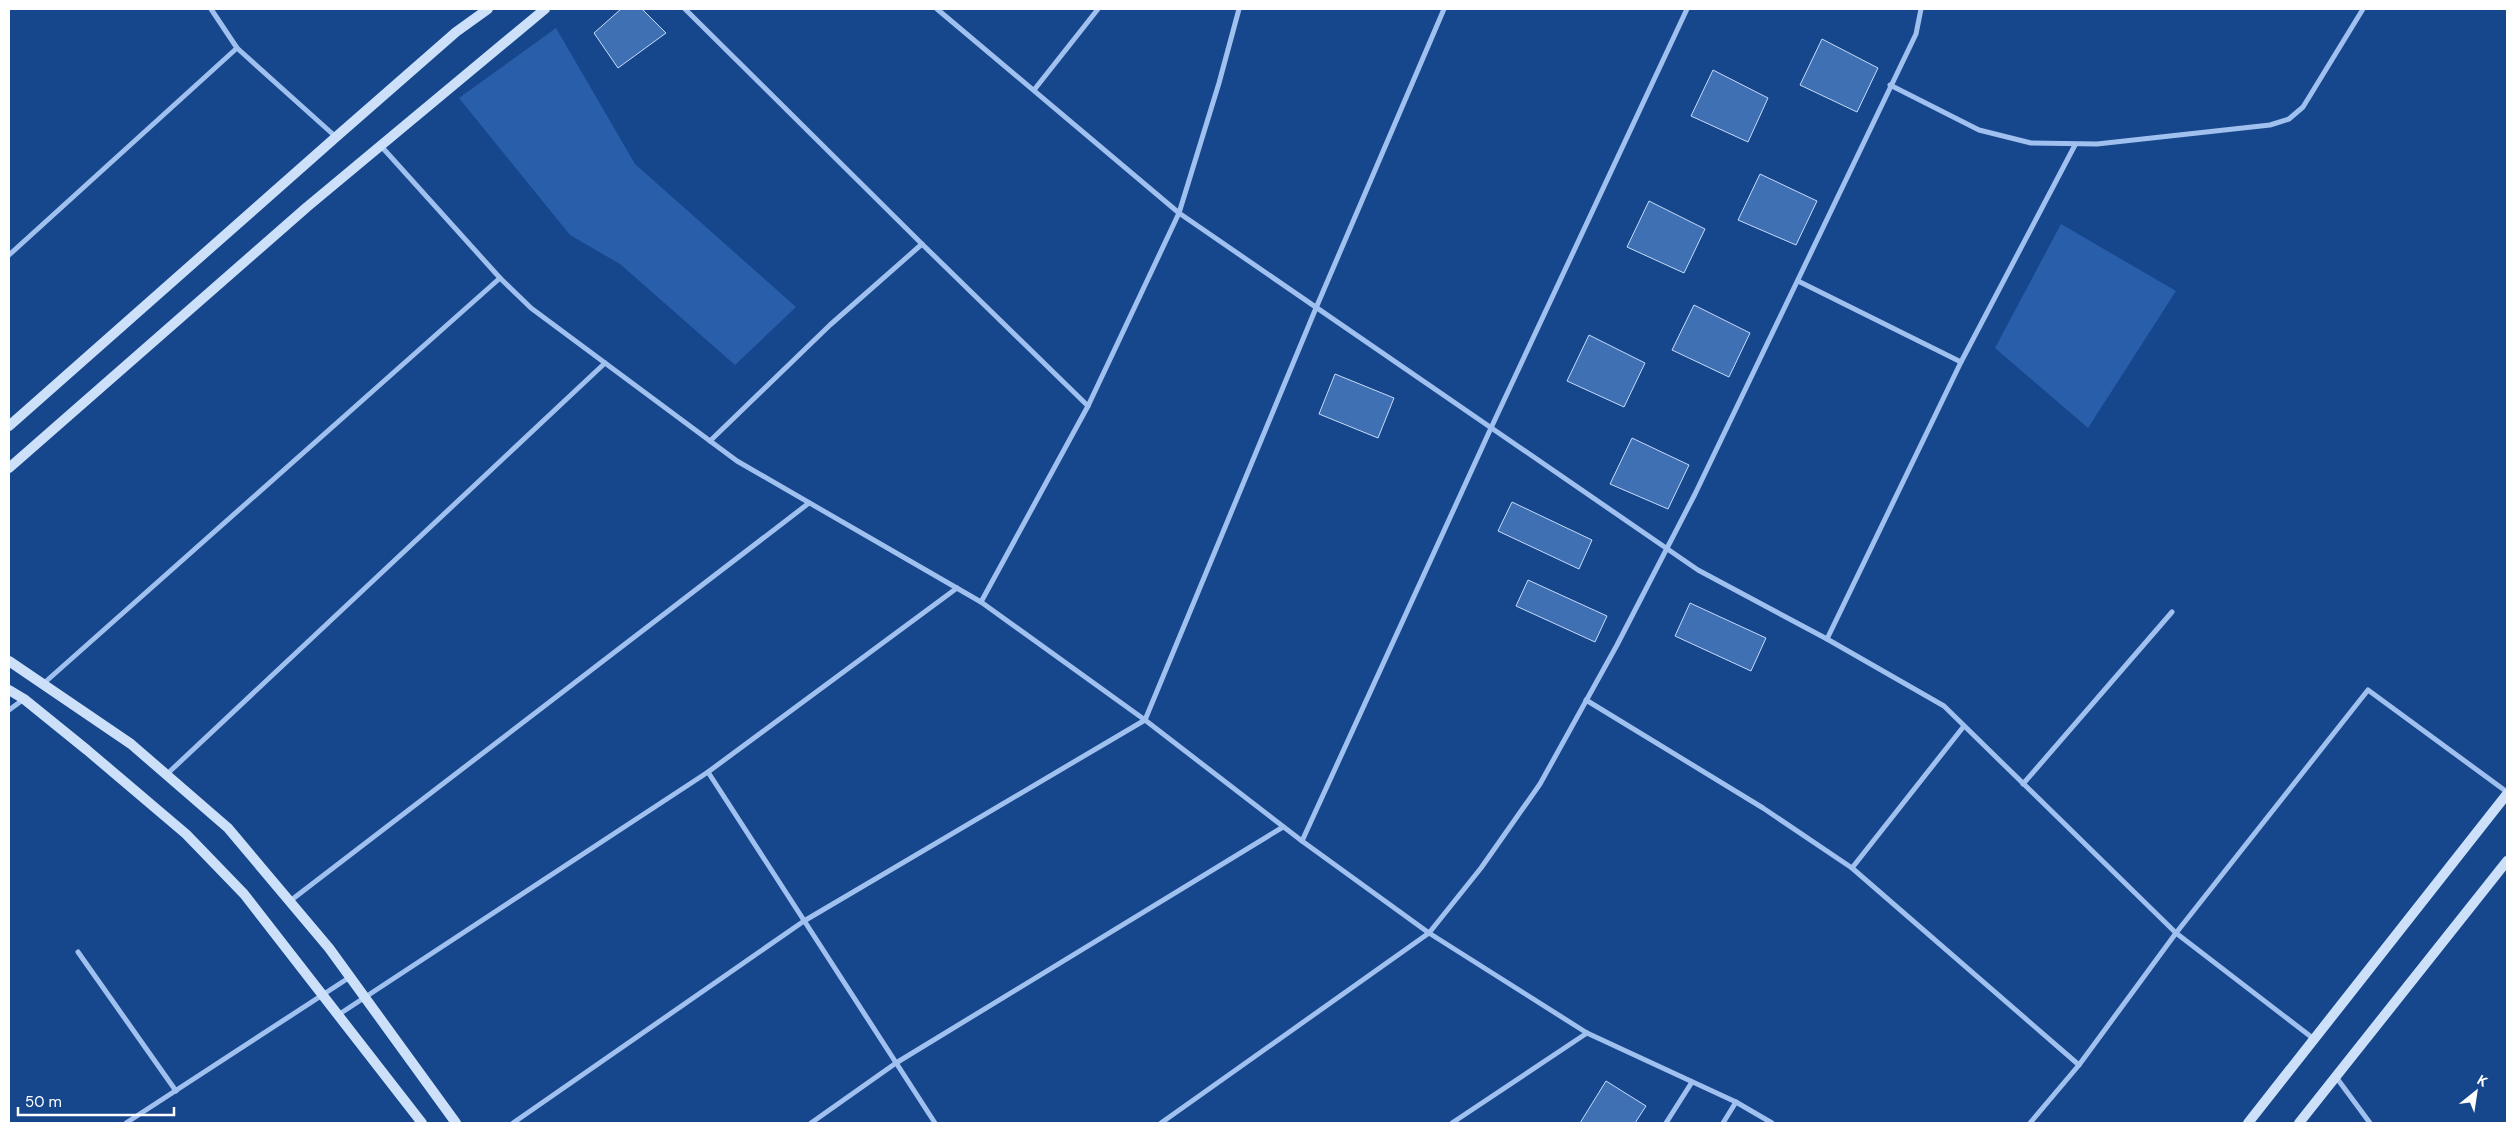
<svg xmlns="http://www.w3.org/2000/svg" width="2516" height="1132" font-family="'DM Sans',sans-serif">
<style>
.green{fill:#295faa}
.building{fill:#3f70b4;stroke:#c6dcfb}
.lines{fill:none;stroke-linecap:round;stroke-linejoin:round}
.street{stroke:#a0c1ef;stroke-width:5}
.secondary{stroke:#cde0fa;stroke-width:10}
</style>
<rect width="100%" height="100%" fill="#16468b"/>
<g class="green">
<polygon points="556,28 635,164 796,307 735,365 620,264 570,235 459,98"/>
<polygon points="2061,224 2176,291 2088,428 1995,348"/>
</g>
<g class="building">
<polygon points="621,9 642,9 666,33 618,68 594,33"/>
<polygon points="1822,39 1878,68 1857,112 1800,85"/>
<polygon points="1713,70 1768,98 1748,142 1691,116"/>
<polygon points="1760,174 1817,201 1796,245 1738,220"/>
<polygon points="1649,201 1705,229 1684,273 1627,247"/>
<polygon points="1694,305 1750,333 1729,377 1672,350"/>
<polygon points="1589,335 1645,363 1624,407 1567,381"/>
<polygon points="1335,374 1394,398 1378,438 1319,414"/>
<polygon points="1632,438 1689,465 1668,509 1610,484"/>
<polygon points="1512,502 1592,540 1579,569 1498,531"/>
<polygon points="1528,580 1607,616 1595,642 1516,606"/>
<polygon points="1690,603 1766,638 1751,671 1675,636"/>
<polygon points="1606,1081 1646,1106 1635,1123 1580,1123"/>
</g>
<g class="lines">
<g class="street">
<polyline points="211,9 237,48 336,137"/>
<polyline points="685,9 922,244 1088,406"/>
<polyline points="937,9 1179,213 1698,570 1827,639 1944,706 2176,933 2314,1039"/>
<polyline points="1890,85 1979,130 2031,143 2097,144 2270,125 2289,119 2303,107 2363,9"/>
<polyline points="1034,90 1098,9"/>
<polyline points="381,146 500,278 531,308 737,461 981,602 1145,720 1302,841 1429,933 1587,1033 1736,1102 1772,1123"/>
<polyline points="9,255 237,48"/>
<polyline points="1798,281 1961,362"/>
<polyline points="710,441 830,325 922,244"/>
<polyline points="981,602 1088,406 1179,213 1219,83 1239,9"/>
<polyline points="1827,639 1961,362 2075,145"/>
<polyline points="43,684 500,278"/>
<polyline points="1586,700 1763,808 1852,868 2079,1065"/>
<polyline points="9,710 24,699"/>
<polyline points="708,772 935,1123"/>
<polyline points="166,775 605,363"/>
<polyline points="2023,784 2172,612"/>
<polyline points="1302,841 1491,428 1687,9"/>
<polyline points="1852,868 1964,726"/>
<polyline points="290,901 809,503"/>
<polyline points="78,952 176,1091"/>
<polyline points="338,1015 708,772 957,588"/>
<polyline points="2336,1077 2370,1123"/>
<polyline points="126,1123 350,977"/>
<polyline points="513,1123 804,921 1145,720 1316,308 1444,9"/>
<polyline points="811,1123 896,1063 1283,827"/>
<polyline points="1161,1123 1429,933 1481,868 1540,784 1617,645 1695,494 1916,34 1921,9"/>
<polyline points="1452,1123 1587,1033"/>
<polyline points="1666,1123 1692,1082"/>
<polyline points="1723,1123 1736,1102"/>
<polyline points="2030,1123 2079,1065 2176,933 2368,690 2507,792"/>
</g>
<g class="secondary">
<polyline points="9,426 336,137 456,32 488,9"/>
<polyline points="9,468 307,207 545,9"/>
<polyline points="9,661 131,744 228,828 329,948 456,1123"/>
<polyline points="9,690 24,699 87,750 186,834 244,894 422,1123"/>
<polyline points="2248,1123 2507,794"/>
<polyline points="2299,1123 2507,861"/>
</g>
</g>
<rect width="2516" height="1132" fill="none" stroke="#ffffff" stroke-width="20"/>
<g transform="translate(2476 1092) rotate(30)" stroke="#16468b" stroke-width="4" paint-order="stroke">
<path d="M0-4L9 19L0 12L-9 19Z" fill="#ffffff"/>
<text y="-8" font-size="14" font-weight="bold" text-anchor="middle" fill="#ffffff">K</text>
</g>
<path d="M18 1107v8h156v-8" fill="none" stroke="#ffffff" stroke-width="2.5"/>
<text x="25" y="1107" font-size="15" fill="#ffffff" stroke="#16468b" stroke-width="4" paint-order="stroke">50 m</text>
</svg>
